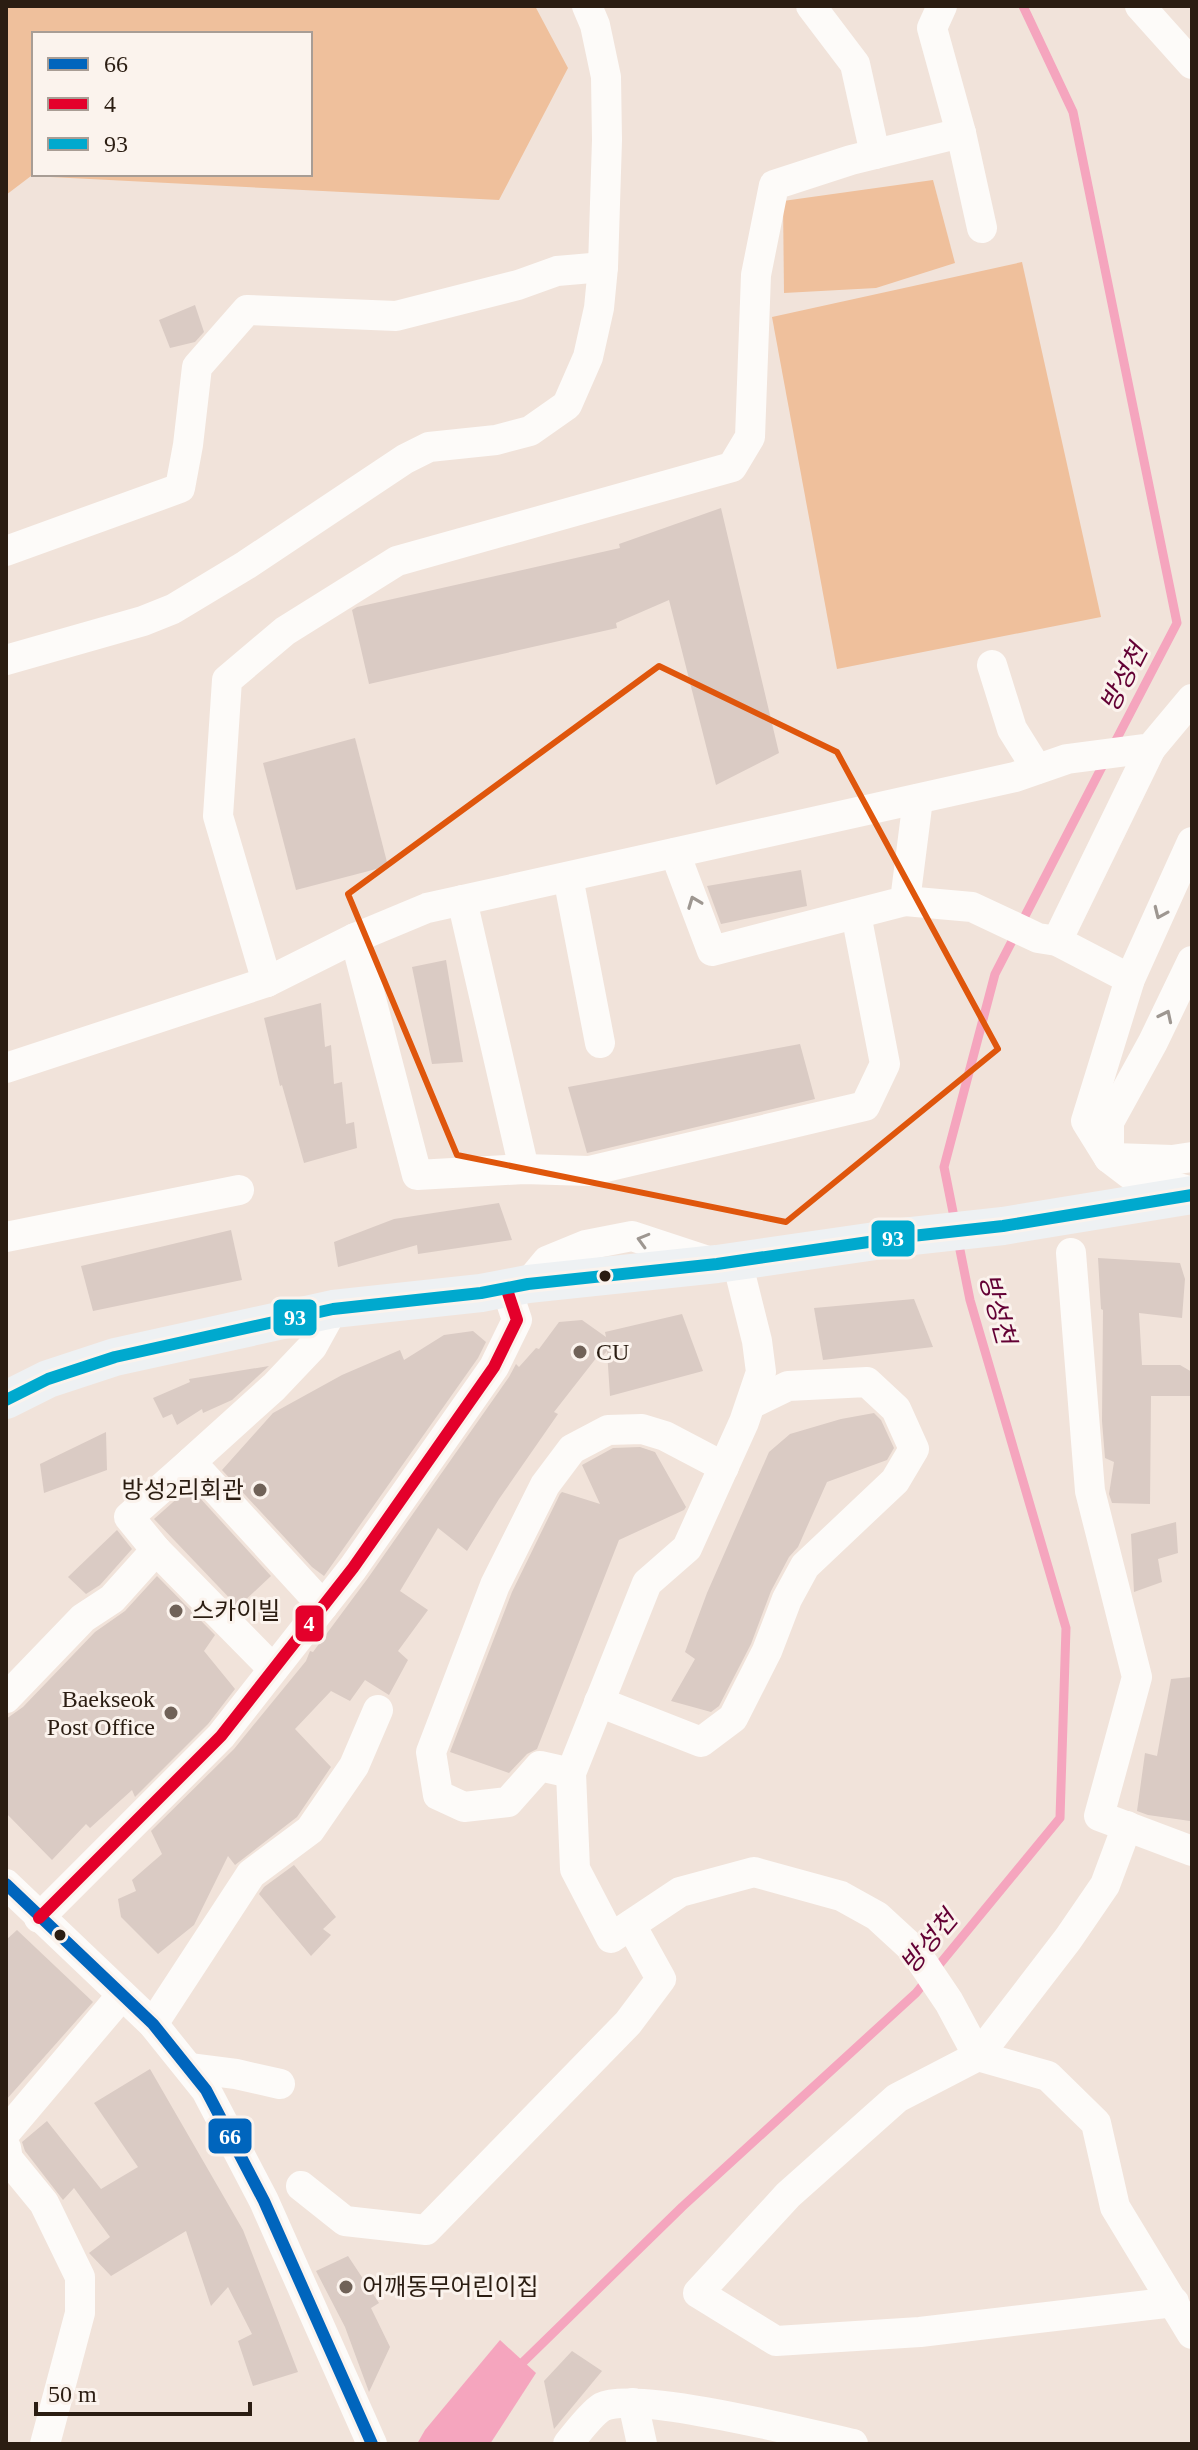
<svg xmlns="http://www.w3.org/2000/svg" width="1198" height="2450" font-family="'Times New Roman','Noto Sans KR',serif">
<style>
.green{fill:#efc09c;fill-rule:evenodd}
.water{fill:#f5a5be}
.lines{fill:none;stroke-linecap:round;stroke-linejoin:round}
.stream{stroke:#f5a5be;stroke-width:9}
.building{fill:#dacbc4}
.minor{stroke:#fdfbf9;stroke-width:30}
.major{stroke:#eef1f3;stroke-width:38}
.bus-1-casing{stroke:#fbf3ed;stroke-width:18}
.bus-2-casing{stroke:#fbf3ed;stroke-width:18}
.bus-3-casing{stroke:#fbf3ed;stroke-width:18}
.bus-1{stroke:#0065bd;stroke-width:12}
.bus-2{stroke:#e4002b;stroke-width:12}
.bus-3{stroke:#00a9ce;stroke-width:12}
.oneway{stroke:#9e9791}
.marked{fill:none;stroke:#df560c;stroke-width:6;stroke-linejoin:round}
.bus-dot{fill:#2b1d12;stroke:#fbf3ed;stroke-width:3}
.poi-dot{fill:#706258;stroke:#fbf3ed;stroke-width:3}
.labels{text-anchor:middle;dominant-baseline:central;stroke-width:6;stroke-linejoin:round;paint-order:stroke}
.poi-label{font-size:24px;fill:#2b1d12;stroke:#fbf3ed;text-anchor:start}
.water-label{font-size:26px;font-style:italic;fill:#630034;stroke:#fbf3ed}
.line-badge{stroke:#fbf3ed;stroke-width:3}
.badge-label{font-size:22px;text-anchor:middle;font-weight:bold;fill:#fff}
</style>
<rect width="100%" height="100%" fill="#f1e3da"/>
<g class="green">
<path d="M6,6H535L568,68L499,200L31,176L6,195ZM34,34H310V174H34Z"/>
<polygon points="933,180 955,263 876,288 784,293 783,201"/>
<polygon points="1022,262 1101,617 837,669 772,317"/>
</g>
<polygon class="water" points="500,2340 536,2373 490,2444 417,2444 425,2430"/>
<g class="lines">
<g class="stream">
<polyline points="1023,6 1073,112 1177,623 1113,746"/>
<polyline points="955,1222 944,1167 995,974 1106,759"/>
<polyline points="516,2369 682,2207 916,1993 1060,1818 1066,1628 970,1300 958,1240"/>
</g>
</g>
<g class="building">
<polygon points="195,305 204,332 195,342 170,348 159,320"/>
<polygon points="721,508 779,753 716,785 669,600 616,623 617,628 369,684 352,610 357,607 620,548 619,544"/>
<polygon points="355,738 388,866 296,890 263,763"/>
<polygon points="801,870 807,906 721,924 707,886"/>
<polygon points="446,960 463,1062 432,1064 412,967"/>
<polygon points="321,1003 325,1047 331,1045 334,1084 342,1082 346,1124 354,1122 357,1148 304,1163 282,1085 280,1086 264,1018"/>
<polygon points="800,1044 815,1099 587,1153 568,1087"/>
<polygon points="499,1203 512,1240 418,1254 417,1245 338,1267 334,1242 394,1219"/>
<polygon points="231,1230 242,1280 93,1311 81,1266"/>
<polygon points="1098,1258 1180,1263 1185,1279 1182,1318 1139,1313 1142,1365 1180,1365 1192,1372 1192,1396 1151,1396 1150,1504 1112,1503 1109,1494 1114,1462 1105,1458 1102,1421 1103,1310 1101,1309"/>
<polygon points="914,1299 933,1347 823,1360 814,1308"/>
<polygon points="682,1314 703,1371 610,1396 607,1351 600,1359 597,1357 554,1412 558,1414 499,1499 467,1551 438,1528 400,1591 428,1610 398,1651 408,1660 389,1695 365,1680 350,1701 331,1691 295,1729 331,1767 297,1817 235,1865 228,1856 194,1925 158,1954 121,1917 118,1899 136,1891 132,1880 162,1854 151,1831 234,1749 306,1661 310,1651 313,1652 368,1578 509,1377 516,1364 519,1367 536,1348 539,1349 559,1322 582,1320 606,1337 605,1332"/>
<polygon points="473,1331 486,1342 478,1358 324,1576 312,1567 222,1470 273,1413 342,1375 400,1350 404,1360 444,1335"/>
<polygon points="269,1366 232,1400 203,1413 202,1409 177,1425 172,1414 163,1418 153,1398 190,1382 189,1379"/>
<polygon points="874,1413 881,1420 894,1448 887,1460 827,1482 798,1547 789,1557 771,1591 751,1644 719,1706 711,1712 671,1701 695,1659 685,1652 707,1593 769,1452 790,1434 841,1419"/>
<polygon points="106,1432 107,1470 44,1493 40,1464"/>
<polygon points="640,1447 655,1452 686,1507 684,1510 619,1540 537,1749 527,1754 509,1773 450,1752 512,1592 560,1494 562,1492 600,1504 582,1465 613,1448"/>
<polygon points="190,1487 271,1576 238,1607 154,1519"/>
<polygon points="1176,1522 1178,1553 1158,1559 1162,1582 1134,1592 1131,1534"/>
<polygon points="117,1530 132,1549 100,1585 86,1594 68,1577"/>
<polygon points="157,1576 215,1635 204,1651 235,1689 208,1724 135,1797 132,1790 90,1828 86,1824 52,1860 6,1813 6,1719 23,1707 95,1632 125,1611"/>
<polygon points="1192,1677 1190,1821 1148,1815 1137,1811 1145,1753 1157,1756 1171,1679"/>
<polygon points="294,1865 336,1917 323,1929 331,1935 311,1956 259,1894 264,1887"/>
<polygon points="17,1930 93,2002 6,2100 6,1940"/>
<polygon points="150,2069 243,2230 298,2372 253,2386 238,2341 252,2334 228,2287 211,2306 186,2231 111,2276 89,2253 110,2237 74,2188 63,2200 25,2151 22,2142 47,2121 101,2189 138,2167 94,2103"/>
<polygon points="348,2256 379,2303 371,2308 390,2347 369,2392 345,2327 316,2271"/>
<polygon points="572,2351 602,2371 554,2429 544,2381"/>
</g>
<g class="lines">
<g class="minor">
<polyline points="811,6 855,64 875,154"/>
<polyline points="942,6 932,28 961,133 982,228"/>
<polyline points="1140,6 1192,64"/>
<polyline points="6,551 180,488 188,445 197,367 247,310 396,316 518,285 557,271 603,267"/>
<polyline points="6,660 143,621 173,609 246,565 405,459 429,447 496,440 530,431 567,405 588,357 599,308 603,267 607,140 606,77 595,25 587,6"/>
<polyline points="992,665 1012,729 1037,769"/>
<polyline points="1192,842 1130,979 1086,1121 1109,1158 1130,1174 1192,1192"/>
<polyline points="675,853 712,951 905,901 918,799"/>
<polyline points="568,877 600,1043"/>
<polyline points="462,900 524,1169"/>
<polyline points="905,901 972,907 1038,938 1057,941 1130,979"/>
<polyline points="355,938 417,1175 524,1169 589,1171 865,1106 885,1064 856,914"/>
<polyline points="1057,941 1151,748"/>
<polyline points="267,982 218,816 227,680 285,631 397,561 732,467 750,437 756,275 774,185 851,160 961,133"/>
<polyline points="6,1068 267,982 355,938 427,908 1015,777 1067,759 1151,748 1192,699"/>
<polyline points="1109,1158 1109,1122 1153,1042 1192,961"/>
<polyline points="1114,1158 1172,1160 1192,1157"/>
<polyline points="6,1237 239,1190"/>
<polyline points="1071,1253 1090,1491 1137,1677 1099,1816 1192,1851"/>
<polyline points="737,1261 757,1341 761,1372 744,1422 687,1548 647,1583 571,1773 575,1869 611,1938 680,1892 754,1872 841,1896 877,1916 914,1950 949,2002 978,2056 1048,2076 1096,2123 1115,2207 1192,2334"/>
<polyline points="528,1284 547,1261 586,1245 632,1236 711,1262"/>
<polyline points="191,1462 129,1517 156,1550 273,1669"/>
<polyline points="323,1606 191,1462 274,1387 312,1347 333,1309"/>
<polyline points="6,1698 83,1618 112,1599 156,1550"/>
<polyline points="599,1702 701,1742 733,1718 767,1651 787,1599 805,1566 895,1481 914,1449 896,1409 867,1382 788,1386 751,1404"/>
<polyline points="571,1773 540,1766 508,1802 464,1807 438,1795 431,1752 495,1585 545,1485 572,1449 608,1430 642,1429 665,1436 724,1467"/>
<polyline points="1127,1826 1105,1885 1068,1939 978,2056 897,2098 788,2195 698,2293 776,2341 920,2332 1174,2302"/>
<polyline points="6,1884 153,2024 206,2090 264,2201 372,2444"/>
<polyline points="39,1918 221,1736 353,1568 494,1367 517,1320 507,1290"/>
<polyline points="153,2024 251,1874 310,1830 354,1766 378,1710"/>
<polyline points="189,2068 236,2074 280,2084"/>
<polyline points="6,2132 122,1995"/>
<polyline points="6,2148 8,2159 44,2203 80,2277 80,2313 45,2444"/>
<polyline points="301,2186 345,2221 426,2230 628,2023 661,1979 631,1925"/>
<polyline points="633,2403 642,2444"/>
<path d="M568,2444C575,2435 592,2413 602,2407C635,2390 809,2434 853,2444"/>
</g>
<polyline class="major" points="6,1400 48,1379 115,1357 333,1309 481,1293 528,1284 717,1264 903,1237 1003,1226 1192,1195"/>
<defs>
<polyline id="bus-1" points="6,1884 153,2024 206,2090 264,2201 372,2444"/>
<polyline id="bus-2" points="39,1918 221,1736 353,1568 494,1367 517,1320 507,1290"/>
<polyline id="bus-3" points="6,1400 48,1379 115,1357 333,1309 481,1293 528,1284 717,1264 903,1237 1003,1226 1192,1195"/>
</defs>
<use href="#bus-1" class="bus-1-casing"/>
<use href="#bus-2" class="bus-2-casing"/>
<use href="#bus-3" class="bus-3-casing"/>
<use href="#bus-1" class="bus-1"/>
<use href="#bus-2" class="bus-2"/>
<use href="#bus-3" class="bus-3"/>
</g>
<defs><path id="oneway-chevron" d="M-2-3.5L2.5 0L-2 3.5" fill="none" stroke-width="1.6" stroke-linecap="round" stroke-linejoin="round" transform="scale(2)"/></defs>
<g class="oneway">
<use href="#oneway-chevron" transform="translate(694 902) rotate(-111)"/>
<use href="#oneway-chevron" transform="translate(1160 913) rotate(114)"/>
<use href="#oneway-chevron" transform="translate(1166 1016) rotate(-64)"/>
<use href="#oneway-chevron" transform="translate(643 1240) rotate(-164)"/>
</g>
<path class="marked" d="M659,666L837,752L998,1049L786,1222L457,1155L348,894Z"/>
<g class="bus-dot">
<circle cx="605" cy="1276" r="7"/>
<circle cx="60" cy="1935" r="7"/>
</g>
<g class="poi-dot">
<circle cx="580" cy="1352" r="8"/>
<circle cx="260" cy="1490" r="8"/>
<circle cx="176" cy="1611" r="8"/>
<circle cx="171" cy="1713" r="8"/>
<circle cx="346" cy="2287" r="8"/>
</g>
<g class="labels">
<g class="poi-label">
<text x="596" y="1352">CU</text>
<text x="244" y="1490" text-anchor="end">방성2리회관</text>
<text x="192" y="1611">스카이빌</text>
<text x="155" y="1699" text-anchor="end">Baekseok<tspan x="155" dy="28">Post Office</tspan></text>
<text x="362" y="2287">어깨동무어린이집</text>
</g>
<g class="water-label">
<text transform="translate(1124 678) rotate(-63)">방성천</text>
<text transform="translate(997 1309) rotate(75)">방성천</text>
<text transform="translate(929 1942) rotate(-50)">방성천</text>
</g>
</g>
<g class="line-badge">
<rect x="870" y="1219" width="46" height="39" rx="8" fill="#00a9ce"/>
<rect x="272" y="1298" width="46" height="39" rx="8" fill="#00a9ce"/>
<rect x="294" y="1604" width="31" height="39" rx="8" fill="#e4002b"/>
<rect x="207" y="2117" width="46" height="38" rx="8" fill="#0065bd"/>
</g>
<g class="badge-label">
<text x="893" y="1246">93</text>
<text x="295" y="1325">93</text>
<text x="309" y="1631">4</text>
<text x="230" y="2144">66</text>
</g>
<rect width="1198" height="2450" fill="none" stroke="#2b1d12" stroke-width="16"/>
<rect x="32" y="32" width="280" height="144" fill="#fbf3ed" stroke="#a89d95" stroke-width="2"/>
<rect x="48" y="58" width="40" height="12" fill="#0065bd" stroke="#a89d95" stroke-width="2"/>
<text x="104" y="72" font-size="24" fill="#2b1d12">66</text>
<rect x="48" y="98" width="40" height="12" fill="#e4002b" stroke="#a89d95" stroke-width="2"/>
<text x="104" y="112" font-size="24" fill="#2b1d12">4</text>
<rect x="48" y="138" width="40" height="12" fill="#00a9ce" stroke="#a89d95" stroke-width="2"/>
<text x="104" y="152" font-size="24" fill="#2b1d12">93</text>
<path d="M36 2402v12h214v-12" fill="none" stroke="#2b1d12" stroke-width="4"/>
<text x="48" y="2402" font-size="24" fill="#2b1d12" stroke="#fbf3ed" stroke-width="6" paint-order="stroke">50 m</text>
</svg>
